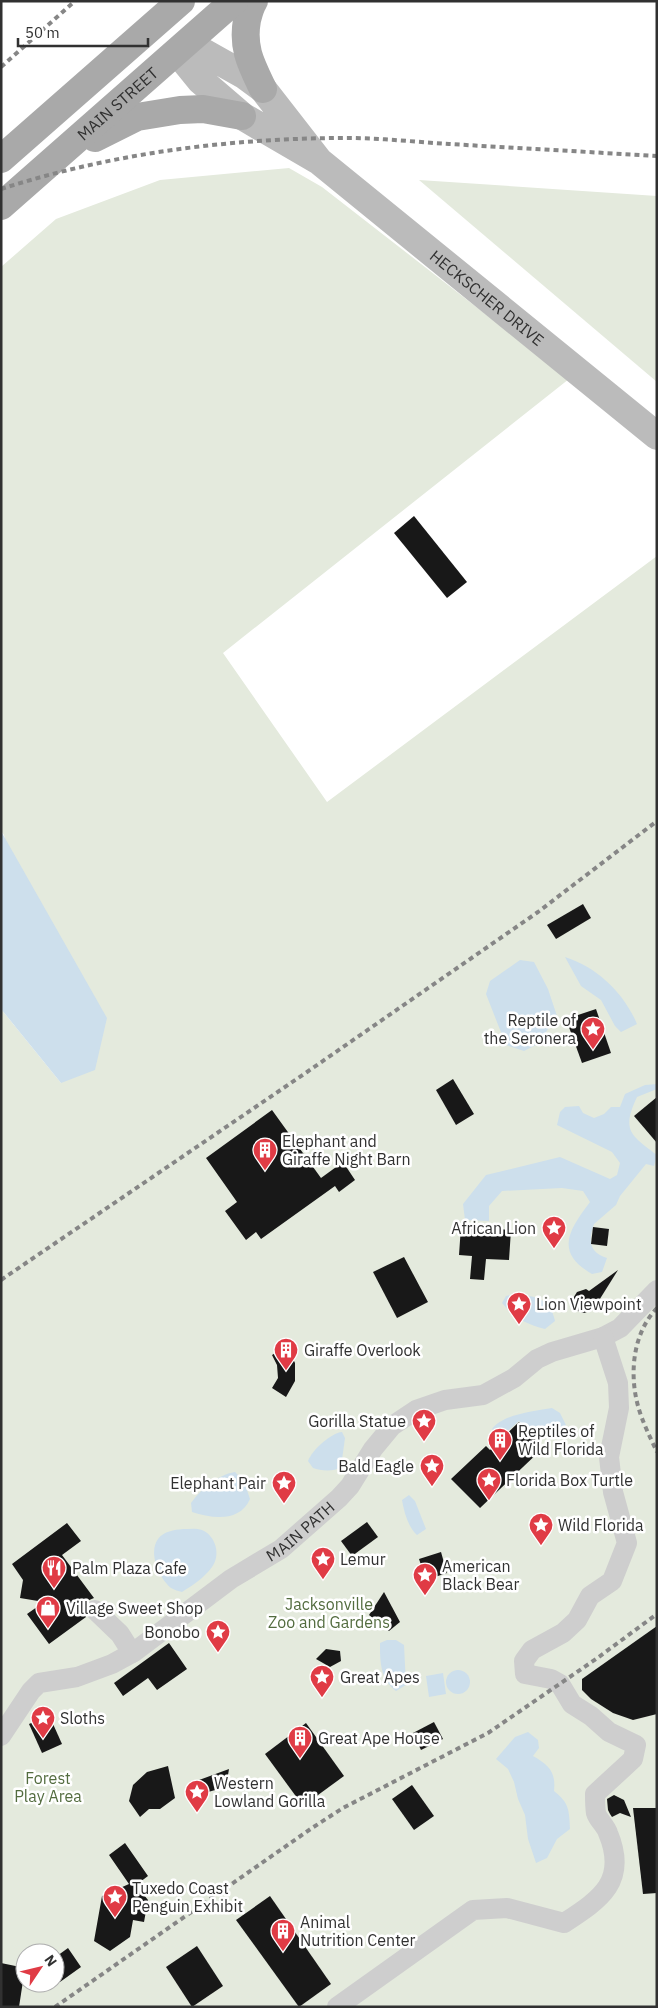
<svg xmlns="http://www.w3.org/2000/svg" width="658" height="2008" font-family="'IBM Plex Sans',sans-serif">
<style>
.green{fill:#e4eadd;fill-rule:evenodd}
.water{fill:#cddfec}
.building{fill:#181818}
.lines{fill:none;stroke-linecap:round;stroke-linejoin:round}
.street{stroke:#cecece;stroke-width:20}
.secondary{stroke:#bbb;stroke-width:28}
.primary{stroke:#a9a9a9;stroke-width:28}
.rail{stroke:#868686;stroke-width:4;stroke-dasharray:5 4;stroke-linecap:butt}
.labels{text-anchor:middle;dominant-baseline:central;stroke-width:5;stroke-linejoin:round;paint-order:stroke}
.street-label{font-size:16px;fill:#313131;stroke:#fff}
.poi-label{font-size:16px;fill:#313131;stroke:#fff;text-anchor:start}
.park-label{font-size:16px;fill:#536c3f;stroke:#fff}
</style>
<rect width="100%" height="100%" fill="#fff"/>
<g class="green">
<path d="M289,168L322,187L569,379L223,653L327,802L657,556V2007H1V1009L61,1083L4,835L1,831V267L56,219L160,180ZM25,1953H55V1983H25Z"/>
<polygon points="419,180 657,196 657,382"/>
</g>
<g class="water">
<polygon points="1,831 107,1018 95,1070 61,1083 1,1009"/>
<path d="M565,957C597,967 624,993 637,1024L621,1032L615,1026L601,1000L581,986Z"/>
<polygon points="520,960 534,962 548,989 558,1019 552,1023 538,1044 524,1051 506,1045 486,994 490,981"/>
<path d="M657,1084V1089L637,1097C621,1131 631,1135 657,1155L654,1166L646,1164L620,1196L616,1205L594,1224C588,1241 589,1252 607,1258L602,1272L592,1274C554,1252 569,1230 590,1202L583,1191L562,1188L502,1191L489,1206V1221L465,1220L463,1204L486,1175L560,1157L610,1179L617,1175L620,1163L612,1152L557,1125L560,1112L565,1107L579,1106L583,1113L594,1118L604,1114L611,1107H620L625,1094L645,1085Z"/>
<path d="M514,1294C535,1296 550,1298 555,1321L545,1329C526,1324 515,1318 502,1303L506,1296Z"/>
<path d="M552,1408L560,1413L566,1425L556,1437L535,1438L519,1421L500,1438L492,1429C503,1414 535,1411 552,1408Z"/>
<path d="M342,1432L345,1438L341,1467C334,1472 321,1471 313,1468L308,1461C312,1450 331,1433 342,1432Z"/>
<path d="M235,1472L244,1481L250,1499C240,1522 213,1519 192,1512L191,1503C201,1489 217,1475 235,1472Z"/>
<path d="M409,1495L415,1501L426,1529L417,1535C408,1527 404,1512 402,1500Z"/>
<path d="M183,1529C189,1529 197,1528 202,1530C216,1536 221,1555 212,1567C204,1578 193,1585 182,1592C179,1591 174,1590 171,1588C159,1578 148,1553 158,1539C164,1531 174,1530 183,1529Z"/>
<path d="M387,1640H396L404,1645L406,1685L396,1691C380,1679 380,1662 380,1643Z"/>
<circle cx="458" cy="1682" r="12"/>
<polygon points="443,1673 446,1694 429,1697 426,1676"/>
<path d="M528,1732L538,1740L539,1748L533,1756C549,1765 556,1772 554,1791C569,1803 569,1809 570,1829L557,1839L547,1858L536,1863L528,1839L525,1815L518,1799L514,1782L508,1769L496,1759L515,1737Z"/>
</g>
<g class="building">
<polygon points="414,516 467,582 447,598 394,533"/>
<polygon points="583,904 591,918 556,939 547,925"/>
<polygon points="596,1009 611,1053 582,1063 566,1019"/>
<polygon points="453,1079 474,1114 456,1125 436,1090"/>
<polygon points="657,1097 657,1143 634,1116"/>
<polygon points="272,1110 321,1178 343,1162 355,1180 339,1192 335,1186 261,1239 256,1232 246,1240 225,1211 237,1202 206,1158"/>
<polygon points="461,1226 511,1230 509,1260 486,1259 484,1280 470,1279 472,1256 459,1255"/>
<polygon points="593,1227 609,1229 607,1246 591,1244"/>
<polygon points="404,1257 428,1302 397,1318 373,1272"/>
<polygon points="618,1270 593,1310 584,1313 575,1310 572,1300 577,1292 586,1289 589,1291"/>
<polygon points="287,1346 295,1363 295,1381 286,1397 272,1388 278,1378 277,1365 272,1355"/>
<polygon points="519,1422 543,1448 480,1508 451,1479 486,1446 490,1450"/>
<polygon points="367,1522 378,1537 352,1556 341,1541"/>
<polygon points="67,1523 81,1541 62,1555 94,1598 87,1601 84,1607 86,1617 49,1644 27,1614 44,1602 20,1598 23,1580 12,1564"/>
<polygon points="441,1552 447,1573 426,1580 419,1559"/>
<polygon points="384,1592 400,1622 389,1631 369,1615"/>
<polygon points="657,1626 657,1714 633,1720 613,1713 591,1699 582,1690 582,1679"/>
<polygon points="169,1643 187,1669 157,1690 148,1678 123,1696 114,1683"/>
<polygon points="326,1649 340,1651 341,1661 330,1667 316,1659"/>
<polygon points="49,1715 62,1744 42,1753 29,1724"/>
<polygon points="434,1722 443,1739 421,1750 413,1733"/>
<polygon points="306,1723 344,1776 303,1806 265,1754"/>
<polygon points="168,1766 175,1798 160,1809 149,1809 140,1817 129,1801 133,1785 147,1772"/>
<polygon points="229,1769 226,1787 201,1794 191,1783"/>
<polygon points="412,1785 434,1816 414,1830 392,1799"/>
<polygon points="614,1795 624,1800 631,1817 620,1813 612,1817 610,1814 608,1810 607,1799"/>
<polygon points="633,1808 657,1808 657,1893 643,1894"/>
<polygon points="125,1843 148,1876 136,1885 148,1900 144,1922 133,1920 130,1937 110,1951 94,1941 102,1896 129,1884 109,1855"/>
<polygon points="270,1896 331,1984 299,2007 236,1920"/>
<polygon points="197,1946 223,1986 192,2007 166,1967"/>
<polygon points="68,1948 81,1967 60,1982 55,1975 55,1966 61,1962 57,1956"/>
<polygon points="1,1963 25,1968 19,2007 1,2007"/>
</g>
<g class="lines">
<g class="street">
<polyline points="95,1610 120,1634 132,1653"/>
<path id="s1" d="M1,1736L31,1691L39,1683L77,1677L112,1664L134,1652L231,1579L281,1549L339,1498L350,1486L373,1449L392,1426L416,1410L445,1400L483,1395L514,1378L537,1359L552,1352L603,1337L620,1328L657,1290"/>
<path d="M337,2007L473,1910L507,1908L564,1923C601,1899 628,1881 608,1833C606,1826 598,1820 596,1813C595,1807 595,1800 595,1794L633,1759L636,1745L609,1732L591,1716L572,1704L560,1684L551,1679L525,1674L524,1661L532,1650L563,1633L577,1620L590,1596L612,1581L627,1543L613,1492L609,1457L619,1408L618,1383L603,1337"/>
</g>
<path class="secondary" id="s2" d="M319,161L263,89L244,75L203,52L181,49L187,64L200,80L242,116L319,161L657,436"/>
<g class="primary">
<path d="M254,1C250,7 249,13 247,20C242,48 251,64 263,89"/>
<polyline points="95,138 137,117 180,110 203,109 242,116"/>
<polyline points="1,159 181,1"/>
<path id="s3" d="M1,206L234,1"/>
</g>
<g class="rail">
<polyline points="1,67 75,1"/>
<path d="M1,189C113,153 231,138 347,138C381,138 416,142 449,144C518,148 588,152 657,156"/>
<polyline points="1,1280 307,1072 538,912 657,821"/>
<path d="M657,1308C633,1333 629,1373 638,1406C642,1421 650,1437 657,1452"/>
<polyline points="55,2007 312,1828 343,1808 488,1733 596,1659 657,1614"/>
</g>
</g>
<defs>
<symbol id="sight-pin" viewBox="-11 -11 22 30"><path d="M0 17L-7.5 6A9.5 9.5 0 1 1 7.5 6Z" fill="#e03b45" stroke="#fff"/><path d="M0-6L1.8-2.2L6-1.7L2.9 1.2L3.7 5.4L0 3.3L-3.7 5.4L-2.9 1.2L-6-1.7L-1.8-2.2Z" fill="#fff"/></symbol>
<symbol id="building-pin" viewBox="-11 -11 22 30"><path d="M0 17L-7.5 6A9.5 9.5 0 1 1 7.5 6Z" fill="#e03b45" stroke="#fff"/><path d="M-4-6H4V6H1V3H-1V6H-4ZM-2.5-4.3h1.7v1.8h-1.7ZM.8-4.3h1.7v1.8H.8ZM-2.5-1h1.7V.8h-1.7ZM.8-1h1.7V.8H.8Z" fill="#fff"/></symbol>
<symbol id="restaurant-pin" viewBox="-11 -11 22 30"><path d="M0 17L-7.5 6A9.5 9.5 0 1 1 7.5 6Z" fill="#e03b45" stroke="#fff"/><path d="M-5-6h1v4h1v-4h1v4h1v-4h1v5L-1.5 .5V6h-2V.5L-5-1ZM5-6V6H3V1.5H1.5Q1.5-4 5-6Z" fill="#fff"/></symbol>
<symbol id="shop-pin" viewBox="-11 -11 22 30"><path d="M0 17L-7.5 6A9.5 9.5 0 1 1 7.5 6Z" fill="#e03b45" stroke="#fff"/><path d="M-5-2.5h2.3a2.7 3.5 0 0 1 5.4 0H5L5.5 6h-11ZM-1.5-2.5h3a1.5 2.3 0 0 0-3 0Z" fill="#fff"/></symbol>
</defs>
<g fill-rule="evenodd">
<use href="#sight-pin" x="579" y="1015" width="28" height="38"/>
<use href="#building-pin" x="251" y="1136" width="28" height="38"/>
<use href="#sight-pin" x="540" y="1214" width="28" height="38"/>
<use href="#sight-pin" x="505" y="1290" width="28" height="38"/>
<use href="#building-pin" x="272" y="1336" width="28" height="38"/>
<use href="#sight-pin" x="410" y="1407" width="28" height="38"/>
<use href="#building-pin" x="486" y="1426" width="28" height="38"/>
<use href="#sight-pin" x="418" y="1452" width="28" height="38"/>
<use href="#sight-pin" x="475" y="1466" width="28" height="38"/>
<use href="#sight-pin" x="270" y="1469" width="28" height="38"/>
<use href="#sight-pin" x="527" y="1511" width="28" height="38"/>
<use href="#sight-pin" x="309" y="1545" width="28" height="38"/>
<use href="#restaurant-pin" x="40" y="1554" width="28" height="38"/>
<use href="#sight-pin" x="411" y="1561" width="28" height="38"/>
<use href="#shop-pin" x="34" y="1594" width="28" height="38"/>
<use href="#sight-pin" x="204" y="1618" width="28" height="38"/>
<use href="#sight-pin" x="308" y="1663" width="28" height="38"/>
<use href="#sight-pin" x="29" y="1704" width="28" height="38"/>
<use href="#building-pin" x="286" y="1724" width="28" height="38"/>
<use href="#sight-pin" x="183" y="1778" width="28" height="38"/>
<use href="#sight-pin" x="101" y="1883" width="28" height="38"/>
<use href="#building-pin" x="269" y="1917" width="28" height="38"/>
</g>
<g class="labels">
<g class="street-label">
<text stroke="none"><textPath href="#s3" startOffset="155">MAIN STREET</textPath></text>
<text stroke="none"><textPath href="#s2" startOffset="582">HECKSCHER DRIVE</textPath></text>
<text stroke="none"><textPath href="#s1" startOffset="372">MAIN PATH</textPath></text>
</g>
<g class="poi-label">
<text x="576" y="1020" text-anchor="end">Reptile of<tspan x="576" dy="18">the Seronera</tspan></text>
<text x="282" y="1141">Elephant and<tspan x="282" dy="18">Giraffe Night Barn</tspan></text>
<text x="536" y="1228" text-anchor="end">African Lion</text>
<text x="536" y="1304">Lion Viewpoint</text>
<text x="304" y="1350">Giraffe Overlook</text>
<text x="406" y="1421" text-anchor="end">Gorilla Statue</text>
<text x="518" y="1431">Reptiles of<tspan x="518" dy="18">Wild Florida</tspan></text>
<text x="414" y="1466" text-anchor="end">Bald Eagle</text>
<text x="506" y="1480">Florida Box Turtle</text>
<text x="266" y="1483" text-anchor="end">Elephant Pair</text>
<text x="558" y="1525">Wild Florida</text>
<text x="340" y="1559">Lemur</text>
<text x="442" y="1566">American<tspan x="442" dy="18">Black Bear</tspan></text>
<text x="72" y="1568">Palm Plaza Cafe</text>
<text x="66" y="1608">Village Sweet Shop</text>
<text x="200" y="1632" text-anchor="end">Bonobo</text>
<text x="340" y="1677">Great Apes</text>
<text x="60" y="1718">Sloths</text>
<text x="318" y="1738">Great Ape House</text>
<text x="214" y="1783">Western<tspan x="214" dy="18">Lowland Gorilla</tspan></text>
<text x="132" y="1888">Tuxedo Coast<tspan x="132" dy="18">Penguin Exhibit</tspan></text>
<text x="300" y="1922">Animal<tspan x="300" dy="18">Nutrition Center</tspan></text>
</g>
<g class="park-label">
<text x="329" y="1604">Jacksonville<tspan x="329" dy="18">Zoo and Gardens</tspan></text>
<text x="48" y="1778">Forest<tspan x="48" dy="18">Play Area</tspan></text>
</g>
</g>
<rect width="658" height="2008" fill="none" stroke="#313131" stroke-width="5"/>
<g transform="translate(40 1968) rotate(55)"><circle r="24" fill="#ffffff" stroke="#adadad"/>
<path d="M0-4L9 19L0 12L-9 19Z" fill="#e03b45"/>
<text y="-8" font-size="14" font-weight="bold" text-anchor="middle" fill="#313131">N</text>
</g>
<path d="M18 38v8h130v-8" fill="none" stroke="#313131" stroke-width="2.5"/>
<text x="25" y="38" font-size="15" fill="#313131" stroke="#ffffff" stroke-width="4" paint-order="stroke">50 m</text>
</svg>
